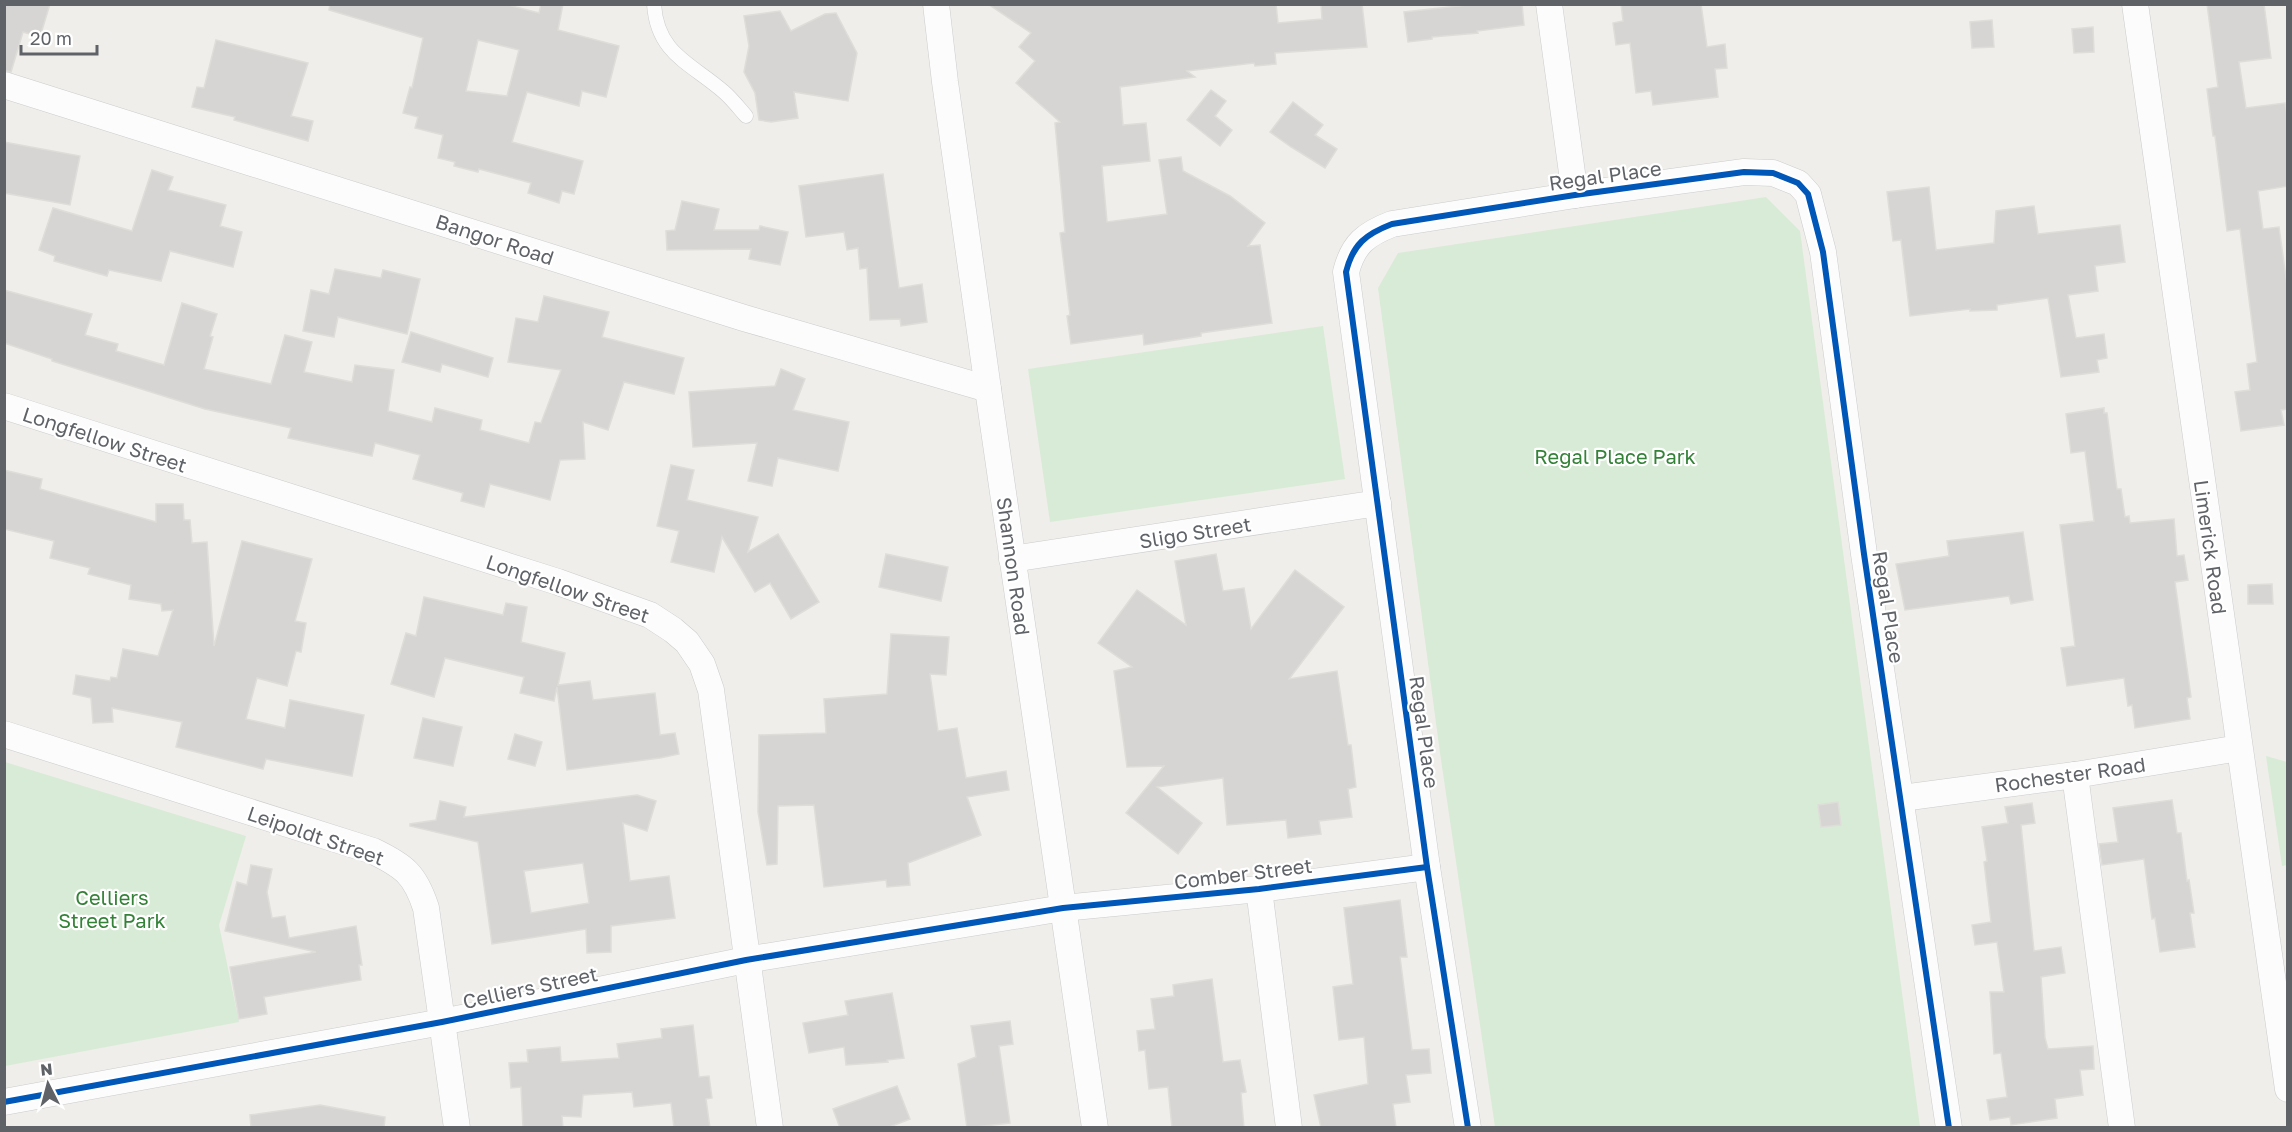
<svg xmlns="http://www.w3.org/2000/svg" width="2292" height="1132" font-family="'Golos Text',sans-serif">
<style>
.green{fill:#d8ebd6}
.building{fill:#d6d5d3;stroke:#deddd9;stroke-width:1.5;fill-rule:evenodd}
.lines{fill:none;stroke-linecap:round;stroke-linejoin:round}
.service-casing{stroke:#cbcccc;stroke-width:15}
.minor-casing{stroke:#cbcccc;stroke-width:27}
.service{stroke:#fdfcfc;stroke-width:14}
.minor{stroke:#fdfcfc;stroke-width:26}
.cycleway-casing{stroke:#fff;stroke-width:10}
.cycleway{stroke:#0057b8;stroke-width:6}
.labels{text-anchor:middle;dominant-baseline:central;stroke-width:4.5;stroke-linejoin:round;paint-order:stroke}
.street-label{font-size:20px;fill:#5f6368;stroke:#fff}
.park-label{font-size:20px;fill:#348238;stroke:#fff}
</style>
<rect width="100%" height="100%" fill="#efeeea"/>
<g class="green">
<polygon points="1766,197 1800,231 1920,1127 1495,1127 1440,753 1378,288 1398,253"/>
<polygon points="1323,326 1345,479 1050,522 1028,369"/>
<polygon points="2266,756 2287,762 2287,865 2282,866"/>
<polygon points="5,762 246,836 219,925 239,1022 5,1066"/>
</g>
<g class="building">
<polygon points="4,4 50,4 40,37 23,32 11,72 4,70"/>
<path d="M330,4H504L539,13L541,4H563L558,30L619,46L606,97L582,91L579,106L527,92L512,142L583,161L574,194L562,191L559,203L528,193L531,183L479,169L478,172L454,166L455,162L438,158L443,135L415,128L418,117L403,113L410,87L412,88L423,38L329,10ZM478,40L519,50L507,96L466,91Z"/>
<polygon points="988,4 1276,4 1278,23 1322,19 1321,4 1362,4 1367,47 1275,53 1276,64 1255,66 1254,63 1187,71 1195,77 1120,87 1123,125 1146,123 1150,161 1102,166 1107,222 1167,214 1159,160 1181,157 1183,171 1230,196 1265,223 1248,246 1260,245 1272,323 1201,333 1201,336 1144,345 1143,334 1071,344 1067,316 1070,315 1060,233 1065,232 1055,123 1060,122 1016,83 1035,61 1019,47 1031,33"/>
<polygon points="1477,4 1522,4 1524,25 1477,31 1478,33 1432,37 1432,39 1408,42 1404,12"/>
<polygon points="1621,4 1701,4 1707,47 1725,44 1727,68 1715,69 1718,97 1653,105 1651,91 1636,93 1630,43 1616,45 1613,23 1623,21"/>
<polygon points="2207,4 2264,4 2271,58 2239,62 2246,108 2285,103 2288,122 2288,186 2258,191 2263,229 2279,227 2288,292 2288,409 2281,410 2284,425 2241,431 2235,392 2250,390 2247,364 2257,362 2240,229 2227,231 2215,136 2213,136 2207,89 2218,87"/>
<polygon points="780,11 791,31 825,14 836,13 857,53 848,101 794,92 798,118 771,122 759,120 755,93 744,72 749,46 744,16"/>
<polygon points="1992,20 1994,47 1972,48 1970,22"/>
<polygon points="2093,27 2094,52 2074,53 2072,29"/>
<polygon points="216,40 308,63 291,116 313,121 308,141 234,120 235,117 192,107 197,87 204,88"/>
<polygon points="1211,90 1226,101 1215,116 1232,130 1220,146 1187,120"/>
<polygon points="1293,102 1323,125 1315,135 1337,149 1325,168 1291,147 1270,132"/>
<polygon points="4,142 80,156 70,205 4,193"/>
<polygon points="152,170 173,177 168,190 226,205 220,226 242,232 233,267 170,251 161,281 109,270 107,276 54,261 55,256 39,250 53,208 132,231"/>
<polygon points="883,174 899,288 922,284 927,322 901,326 900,319 870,320 867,268 860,269 858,248 847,250 844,232 806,237 799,186"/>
<polygon points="1929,187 1936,250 1994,243 1996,211 2034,206 2038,234 2120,225 2125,262 2095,266 2098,291 2068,295 2076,338 2104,334 2107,358 2097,360 2099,372 2061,377 2048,298 1997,305 1997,310 1970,311 1970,309 1910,316 1901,240 1893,241 1887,192"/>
<polygon points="682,201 719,209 714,230 759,230 760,226 788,232 780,265 749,259 751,249 667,250 666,231 675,230"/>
<polygon points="335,269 381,278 383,270 420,279 407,334 338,317 334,337 303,331 311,290 329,294"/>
<polygon points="4,290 92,314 85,335 118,344 116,351 164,365 182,303 217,314 210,336 213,337 204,369 271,384 285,335 312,342 304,372 352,382 355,365 394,370 388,411 432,422 435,408 482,420 480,430 529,443 535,422 541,423 561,370 508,362 516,318 538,322 544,296 609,312 602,337 684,358 674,394 624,382 608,430 583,422 585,459 560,460 550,500 490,484 484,507 461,501 463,493 413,479 420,455 375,443 372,456 288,438 291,428 205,409 52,361 52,359 4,343"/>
<polygon points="411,332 493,358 488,377 442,364 440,372 402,362"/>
<polygon points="781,369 805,379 793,410 849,422 838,471 778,458 772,486 748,481 757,443 693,447 689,392 775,386"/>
<polygon points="2104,408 2104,413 2107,413 2117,489 2121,489 2125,517 2129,516 2130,523 2174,519 2177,556 2184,555 2188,580 2175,582 2191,697 2187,698 2190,719 2135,728 2132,705 2128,706 2124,678 2067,686 2061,648 2075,646 2060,525 2094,521 2085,451 2071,453 2066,414"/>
<polygon points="671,465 694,470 687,500 758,517 748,552 778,534 819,602 791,619 770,583 755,592 722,537 714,572 671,562 679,531 657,526"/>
<polygon points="4,470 42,479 40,489 156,522 156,504 183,504 184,520 190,520 192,543 207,542 214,646 242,541 312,559 295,621 306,623 301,652 296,651 287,686 257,678 246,719 285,728 290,700 364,715 352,776 266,759 263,769 176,747 182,722 112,708 113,722 93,723 91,698 73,694 76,675 110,681 111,677 117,678 123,649 158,656 173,610 162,611 161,604 129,599 131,585 88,574 90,568 50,558 54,541 4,529"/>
<polygon points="2023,532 2033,600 2011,604 2009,596 1905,610 1896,564 1949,556 1947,541"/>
<polygon points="886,554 948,567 941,601 879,587"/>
<polygon points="1216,554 1223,591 1244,588 1251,629 1295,570 1344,607 1289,679 1337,671 1348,745 1351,745 1356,787 1348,789 1352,817 1319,821 1321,834 1288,838 1286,820 1227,825 1223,778 1157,787 1202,823 1178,854 1126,813 1164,766 1127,767 1114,671 1132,667 1098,643 1137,590 1186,625 1175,561"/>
<polygon points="2272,584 2273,604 2248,604 2248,585"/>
<polygon points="424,597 503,615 506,603 527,607 521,642 565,653 558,685 590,681 593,700 655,693 660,735 675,733 679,754 660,758 567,770 557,687 554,701 520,693 524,677 445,658 434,697 391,684 406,633 416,636"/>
<polygon points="891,634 949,637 946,675 930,674 938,731 957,728 966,778 1006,771 1009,790 967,797 981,835 908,863 910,885 887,887 886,880 824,887 814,805 778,806 777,864 767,865 758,812 759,735 826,733 824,699 887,694"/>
<polygon points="423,718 462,727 453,766 414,758"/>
<polygon points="515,734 542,742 535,766 508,759"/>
<path d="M637,795L656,801L647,831L623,823L630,881L669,876L675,918L611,926V952L587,953L586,929L492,944L478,842L410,826V824L436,820L440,801L466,807L464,817ZM583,863L589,903L531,913L524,871Z"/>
<polygon points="2172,800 2177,833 2181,833 2187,881 2189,880 2194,913 2190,913 2195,947 2160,952 2155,918 2152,919 2144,859 2102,865 2099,844 2118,842 2113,808"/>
<polygon points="1838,802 1841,825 1821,827 1818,805"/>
<polygon points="2032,803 2035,823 2021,825 2034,951 2061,947 2065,973 2041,977 2045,1038 2048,1049 2093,1046 2094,1069 2080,1070 2083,1095 2055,1099 2057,1118 2011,1125 2010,1117 1990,1120 1987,1100 2007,1097 2001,1053 1994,1054 1990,992 2004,992 1997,942 1975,945 1972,925 1991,922 1984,862 1987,861 1982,827 2008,823 2005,807"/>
<polygon points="251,865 272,869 267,892 272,918 285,916 289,938 356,926 362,965 359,965 361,980 264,997 267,1014 239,1019 230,967 316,952 225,931 237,882 247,885"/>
<polygon points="1400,900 1407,957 1400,957 1412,1050 1429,1049 1431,1073 1406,1075 1410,1102 1393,1104 1396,1128 1321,1128 1314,1095 1368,1084 1364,1037 1339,1040 1333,987 1353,984 1344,908"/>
<polygon points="1212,979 1223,1062 1240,1060 1246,1092 1241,1093 1244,1128 1172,1128 1168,1087 1149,1089 1145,1050 1139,1051 1137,1031 1155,1029 1151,999 1174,996 1173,985"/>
<polygon points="892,993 904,1058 887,1060 888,1062 846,1065 844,1047 809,1053 803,1023 848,1015 845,1001"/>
<polygon points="1010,1021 1013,1044 999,1046 1010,1123 967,1128 958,1064 976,1057 971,1026"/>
<polygon points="693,1025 699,1077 709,1076 712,1098 706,1099 710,1128 674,1128 671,1103 634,1107 632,1092 583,1095 581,1117 562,1116 563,1128 523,1128 521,1087 511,1088 509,1063 528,1062 527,1050 560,1047 561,1062 619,1058 617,1044 662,1038 661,1029"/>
<polygon points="897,1086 910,1119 887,1128 840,1128 833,1109"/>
<polygon points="320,1105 385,1117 384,1128 251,1128 250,1115"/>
</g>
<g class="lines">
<defs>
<path id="service" d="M654,4C657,54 691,63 724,92C732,99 739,108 746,116"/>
<g id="minor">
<polyline points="936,4 945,82 988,389 1095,1128"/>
<polyline points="1549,4 1575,195"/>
<polyline points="2135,4 2288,1089"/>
<polyline points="4,85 744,318 988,389"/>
<polyline points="4,406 558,582 650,615 673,630 687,642 702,664 711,690 770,1128"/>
<polyline points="1012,559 1378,503"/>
<path d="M4,734L373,851C404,866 415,874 426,908L457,1128"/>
<polyline points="2075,775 2122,1128"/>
<polyline points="1902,798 2075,775 2239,748"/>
<polyline points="1259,889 1289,1128"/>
<polyline points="4,1102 442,1022 746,960 1063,908 1259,889 1427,867"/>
<path d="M1468,1128L1427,867L1346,272C1353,244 1366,234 1392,224L1575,195L1744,172L1773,173L1798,183L1808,194L1823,252L1864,554L1949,1128"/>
</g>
</defs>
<use href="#service" class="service-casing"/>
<use href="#minor" class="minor-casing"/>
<use href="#service" class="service"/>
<use href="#minor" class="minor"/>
<defs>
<g id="cycleway">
<polyline points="4,1102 442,1022 746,960 1063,908 1259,889 1427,867"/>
<path d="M1468,1128L1427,867L1346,272C1353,244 1366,234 1392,224L1575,195L1744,172L1773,173L1798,183L1808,194L1823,252L1864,554L1949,1128"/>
</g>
</defs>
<use href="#cycleway" class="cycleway-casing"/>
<use href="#cycleway" class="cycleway"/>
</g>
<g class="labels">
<g class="street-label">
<text transform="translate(1605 175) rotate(-8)">Regal Place</text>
<text transform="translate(495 239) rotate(18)">Bangor Road</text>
<text transform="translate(105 439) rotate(18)">Longfellow Street</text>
<text transform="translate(1195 532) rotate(-9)">Sligo Street</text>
<text transform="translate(2211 547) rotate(82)">Limerick Road</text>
<text transform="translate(1014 566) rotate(82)">Shannon Road</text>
<text transform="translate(568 588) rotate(19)">Longfellow Street</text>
<text transform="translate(1889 607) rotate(81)">Regal Place</text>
<text transform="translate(1425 732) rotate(82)">Regal Place</text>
<text transform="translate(2070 774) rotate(-8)">Rochester Road</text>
<text transform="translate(316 835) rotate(19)">Leipoldt Street</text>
<text transform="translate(1243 873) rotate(-7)">Comber Street</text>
<text transform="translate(530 987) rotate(-12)">Celliers Street</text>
</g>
<g class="park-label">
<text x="1615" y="456">Regal Place Park</text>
<text x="112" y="897">Celliers<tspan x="112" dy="23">Street Park</tspan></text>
</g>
</g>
<rect width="2292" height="1132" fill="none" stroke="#5f6368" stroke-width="12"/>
<g transform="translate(48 1084) rotate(354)" stroke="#ffffff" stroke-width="4.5" paint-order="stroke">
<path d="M0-4.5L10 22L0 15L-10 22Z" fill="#5f6368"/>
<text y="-9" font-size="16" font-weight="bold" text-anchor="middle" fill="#5f6368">N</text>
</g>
<path d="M21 45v9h76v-9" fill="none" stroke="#5f6368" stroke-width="3"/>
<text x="30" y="45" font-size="18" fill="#5f6368" stroke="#ffffff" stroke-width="4.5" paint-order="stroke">20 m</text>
</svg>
